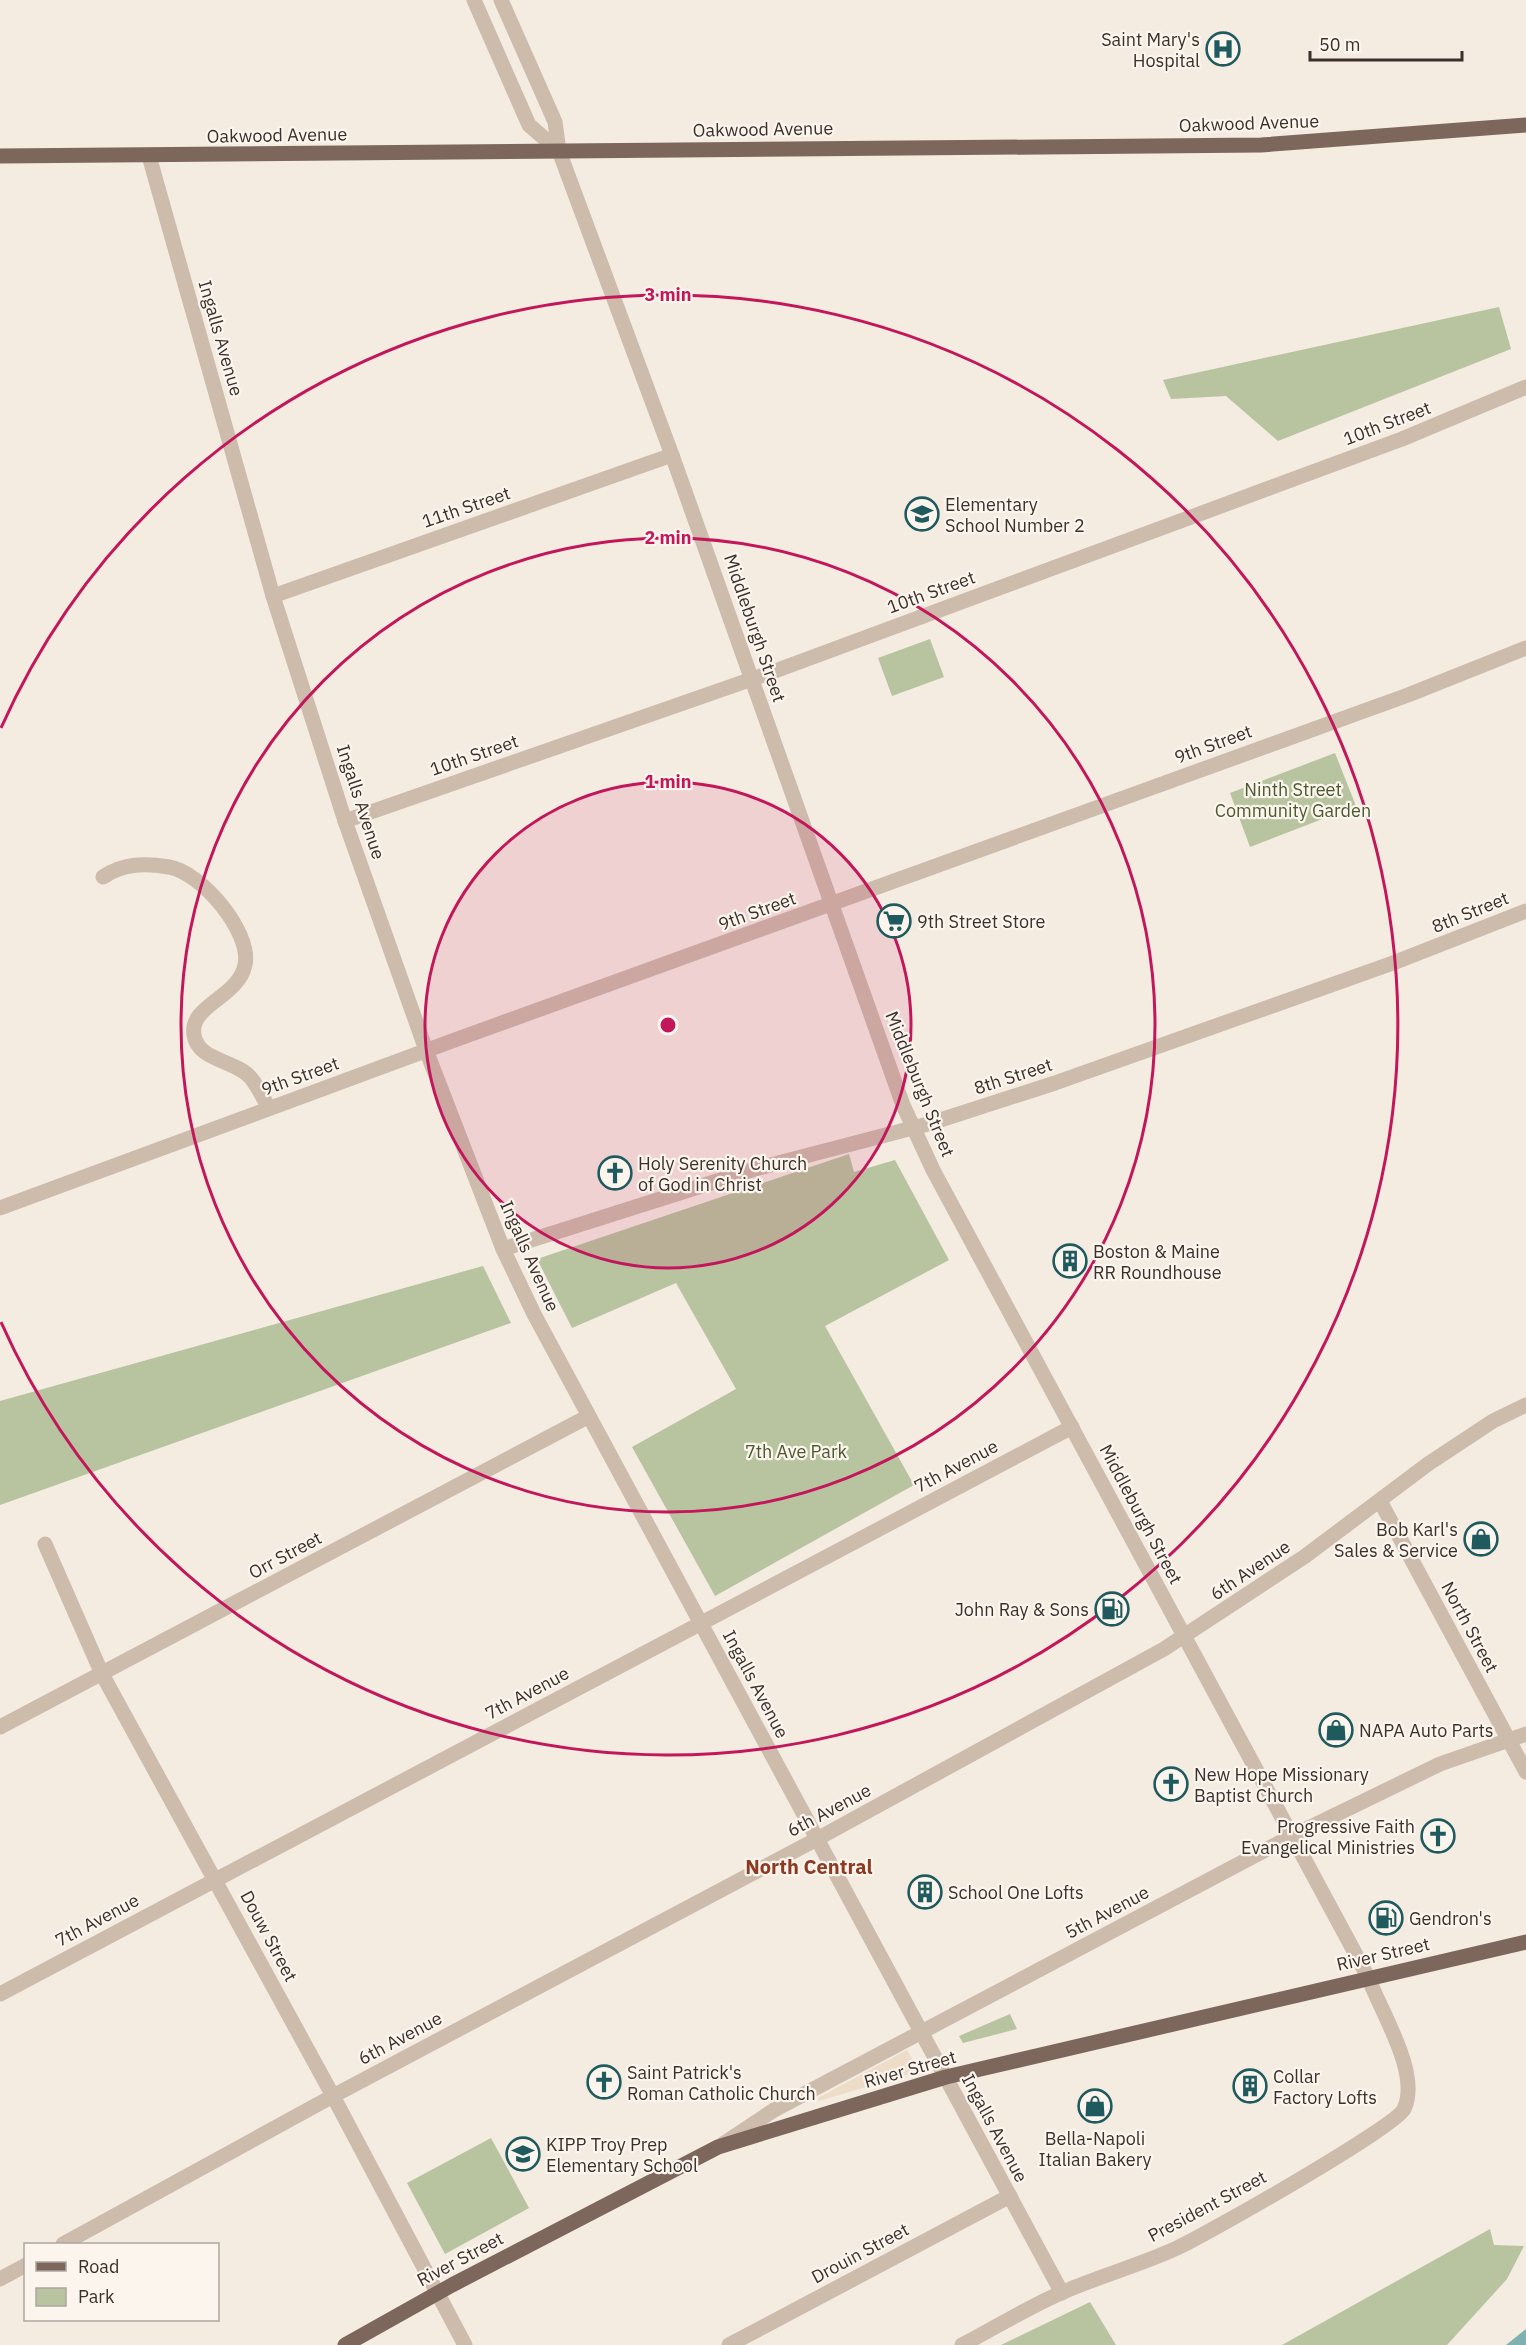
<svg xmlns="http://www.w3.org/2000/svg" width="1526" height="2345" font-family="'IBM Plex Sans',sans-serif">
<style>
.green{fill:#b8c4a0}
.plaza{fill:#ecdcc8}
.water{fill:#7fb0b2}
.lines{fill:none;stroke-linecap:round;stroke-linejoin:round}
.minor{stroke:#cdbbac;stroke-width:15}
.tertiary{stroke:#cdbbac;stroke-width:15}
.primary{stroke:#7d675c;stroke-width:15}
.ring{fill:none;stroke:#c2185b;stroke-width:3}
.labels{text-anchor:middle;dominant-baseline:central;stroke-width:4.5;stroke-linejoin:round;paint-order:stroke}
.poi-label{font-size:18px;fill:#3b302b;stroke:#fbf5ee;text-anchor:start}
.street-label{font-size:18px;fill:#3b302b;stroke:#fbf5ee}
.park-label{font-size:18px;fill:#4a5a2e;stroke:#fbf5ee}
.neighbourhood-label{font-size:20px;font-weight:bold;fill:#8c3b22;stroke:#fbf5ee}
.centre{fill:#c2185b;stroke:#fbf5ee;stroke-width:3}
.ring-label{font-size:18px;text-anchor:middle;font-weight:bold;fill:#c2185b;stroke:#fbf5ee;stroke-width:4.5;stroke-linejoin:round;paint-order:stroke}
</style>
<rect width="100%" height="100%" fill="#f4ebe1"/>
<g class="green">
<polygon points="1499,307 1511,349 1278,441 1226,396 1171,399 1163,380"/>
<polygon points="930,639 944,677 892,696 878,658"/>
<polygon points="1335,753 1356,806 1250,847 1230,793"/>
<polygon points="849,1154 854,1172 895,1160 949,1260 825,1326 914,1485 715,1596 632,1447 736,1389 676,1283 572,1328 537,1259"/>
<polygon points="483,1266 511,1323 0,1505 0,1401"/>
<polygon points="1010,2014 1017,2029 963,2043 959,2036"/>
<polygon points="491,2138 529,2208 445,2254 407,2183"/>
<polygon points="1490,2229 1494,2245 1524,2246 1507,2279 1447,2345 1282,2345"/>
<polygon points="1090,2302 1116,2345 1001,2345"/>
</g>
<polygon class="plaza" points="907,2050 919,2071 916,2072 819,2101 818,2098"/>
<polygon class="water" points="1526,2329 1526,2345 1506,2345"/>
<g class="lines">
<g class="minor">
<polyline points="474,0 529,125 559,151"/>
<path d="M501,0L555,122L559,151L672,455L903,1105L933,1170L1368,1977C1381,2012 1421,2074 1404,2109C1396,2127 1207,2234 1177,2248C1140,2265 1100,2276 1063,2292C1028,2307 995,2328 962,2345"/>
<polyline points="149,156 273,596 345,821 426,1050 503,1249 534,1314 1062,2293"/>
<polyline points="273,596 672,455"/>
<polyline points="345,821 775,671 1402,439 1526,387"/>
<path d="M103,877C123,863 146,863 169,867C201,872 252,932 245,965C238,998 189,1005 194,1035C198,1061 235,1060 250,1077C258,1086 263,1098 269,1108"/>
<polyline points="0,1208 452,1041 1408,695 1526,648"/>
<polyline points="503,1249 755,1169 928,1124 1055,1083 1393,963 1526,911"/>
<polyline points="1380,1501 1526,1772"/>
<polyline points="45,1544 102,1674 333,2096 465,2345"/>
<polyline points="0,1727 589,1416"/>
<polyline points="0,1994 1072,1427"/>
<polyline points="723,2144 774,2110 1292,1836 1440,1764 1526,1734"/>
<polyline points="729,2345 1010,2196"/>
</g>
<g class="tertiary">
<polyline points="63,2244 333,2096 817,1839 1164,1649 1304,1557 1428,1464 1493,1421 1526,1405"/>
<polyline points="0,2279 26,2265"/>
</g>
<g class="primary">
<polyline points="0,156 1261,145 1526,125"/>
<polyline points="345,2345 452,2285 718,2147 946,2077 1526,1942"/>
</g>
</g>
<circle cx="668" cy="1025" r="243" fill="#c2185b" fill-opacity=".12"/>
<g class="ring">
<circle cx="668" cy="1025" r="243"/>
<circle cx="668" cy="1025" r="487"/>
<path d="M1 728A730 730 0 1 1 1 1322"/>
</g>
<defs>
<symbol id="hospital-ring" viewBox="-11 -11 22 22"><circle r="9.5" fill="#fbf5ee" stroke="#1f5a5e" stroke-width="1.5"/><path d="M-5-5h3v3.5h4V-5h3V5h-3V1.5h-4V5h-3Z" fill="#1f5a5e"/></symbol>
<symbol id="school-ring" viewBox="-11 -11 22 22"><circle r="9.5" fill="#fbf5ee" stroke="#1f5a5e" stroke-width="1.5"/><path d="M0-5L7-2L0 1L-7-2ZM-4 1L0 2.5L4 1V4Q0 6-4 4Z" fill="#1f5a5e"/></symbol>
<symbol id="supermarket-ring" viewBox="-11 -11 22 22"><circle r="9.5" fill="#fbf5ee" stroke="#1f5a5e" stroke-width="1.5"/><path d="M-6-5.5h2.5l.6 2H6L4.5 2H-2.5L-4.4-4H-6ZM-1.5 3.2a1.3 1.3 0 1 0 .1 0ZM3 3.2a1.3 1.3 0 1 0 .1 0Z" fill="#1f5a5e"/></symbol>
<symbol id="church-ring" viewBox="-11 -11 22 22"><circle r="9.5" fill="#fbf5ee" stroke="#1f5a5e" stroke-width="1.5"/><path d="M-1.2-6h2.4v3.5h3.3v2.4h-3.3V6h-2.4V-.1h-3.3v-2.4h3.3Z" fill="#1f5a5e"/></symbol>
<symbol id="building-ring" viewBox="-11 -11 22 22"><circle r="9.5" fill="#fbf5ee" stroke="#1f5a5e" stroke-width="1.5"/><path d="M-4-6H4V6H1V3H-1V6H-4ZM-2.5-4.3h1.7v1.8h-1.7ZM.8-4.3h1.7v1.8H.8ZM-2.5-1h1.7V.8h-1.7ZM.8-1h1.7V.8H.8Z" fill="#1f5a5e"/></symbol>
<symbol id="shop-ring" viewBox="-11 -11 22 22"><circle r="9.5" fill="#fbf5ee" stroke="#1f5a5e" stroke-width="1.5"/><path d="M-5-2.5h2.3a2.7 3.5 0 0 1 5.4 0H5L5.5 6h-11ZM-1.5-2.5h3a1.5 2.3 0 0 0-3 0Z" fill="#1f5a5e"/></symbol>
<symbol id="fuel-ring" viewBox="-11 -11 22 22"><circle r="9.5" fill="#fbf5ee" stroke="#1f5a5e" stroke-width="1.5"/><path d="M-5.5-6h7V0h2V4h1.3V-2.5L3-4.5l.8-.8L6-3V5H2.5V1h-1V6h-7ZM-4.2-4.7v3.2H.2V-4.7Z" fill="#1f5a5e"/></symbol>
</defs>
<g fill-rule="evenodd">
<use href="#hospital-ring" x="1204" y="30" width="38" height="38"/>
<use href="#school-ring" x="903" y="495" width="38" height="38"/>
<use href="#supermarket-ring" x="875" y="902" width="38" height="38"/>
<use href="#church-ring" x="596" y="1154" width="38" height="38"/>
<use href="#building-ring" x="1051" y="1242" width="38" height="38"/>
<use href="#shop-ring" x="1462" y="1520" width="38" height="38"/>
<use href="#fuel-ring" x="1093" y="1590" width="38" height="38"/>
<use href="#shop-ring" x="1317" y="1711" width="38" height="38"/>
<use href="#church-ring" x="1152" y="1765" width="38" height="38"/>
<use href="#church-ring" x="1419" y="1817" width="38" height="38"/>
<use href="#building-ring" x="906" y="1873" width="38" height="38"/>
<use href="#fuel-ring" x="1367" y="1899" width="38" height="38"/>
<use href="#church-ring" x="585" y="2063" width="38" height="38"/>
<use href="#building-ring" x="1231" y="2067" width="38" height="38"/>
<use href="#shop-ring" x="1076" y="2087" width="38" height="38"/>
<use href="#school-ring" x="504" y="2135" width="38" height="38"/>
</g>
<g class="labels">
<g class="poi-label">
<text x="1200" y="39" text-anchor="end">Saint Mary's<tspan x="1200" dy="21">Hospital</tspan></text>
<text x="945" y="504">Elementary<tspan x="945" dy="21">School Number 2</tspan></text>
<text x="917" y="921">9th Street Store</text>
<text x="638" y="1163">Holy Serenity Church<tspan x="638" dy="21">of God in Christ</tspan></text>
<text x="1093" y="1251">Boston &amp; Maine<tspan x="1093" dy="21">RR Roundhouse</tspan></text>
<text x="1458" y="1529" text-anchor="end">Bob Karl's<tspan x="1458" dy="21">Sales &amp; Service</tspan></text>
<text x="1089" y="1609" text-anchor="end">John Ray &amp; Sons</text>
<text x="1359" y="1730">NAPA Auto Parts</text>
<text x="1194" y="1774">New Hope Missionary<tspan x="1194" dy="21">Baptist Church</tspan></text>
<text x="1415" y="1826" text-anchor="end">Progressive Faith<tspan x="1415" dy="21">Evangelical Ministries</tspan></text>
<text x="948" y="1892">School One Lofts</text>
<text x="1409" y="1918">Gendron's</text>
<text x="627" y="2072">Saint Patrick's<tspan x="627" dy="21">Roman Catholic Church</tspan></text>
<text x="1273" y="2076">Collar<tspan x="1273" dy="21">Factory Lofts</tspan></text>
<text x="1095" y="2138" text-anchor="middle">Bella-Napoli<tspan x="1095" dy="21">Italian Bakery</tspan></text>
<text x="546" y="2144">KIPP Troy Prep<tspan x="546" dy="21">Elementary School</tspan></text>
</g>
<g class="street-label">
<text transform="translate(1249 123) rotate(-2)">Oakwood Avenue</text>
<text transform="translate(763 129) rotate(-1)">Oakwood Avenue</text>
<text transform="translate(277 135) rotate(-1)">Oakwood Avenue</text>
<text transform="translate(221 338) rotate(74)">Ingalls Avenue</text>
<text transform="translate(1387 423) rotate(-21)">10th Street</text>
<text transform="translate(466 507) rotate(-19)">11th Street</text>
<text transform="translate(931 592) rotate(-20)">10th Street</text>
<text transform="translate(755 628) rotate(71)">Middleburgh Street</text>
<text transform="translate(1213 744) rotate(-20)">9th Street</text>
<text transform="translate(474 755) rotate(-19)">10th Street</text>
<text transform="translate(361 802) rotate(72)">Ingalls Avenue</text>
<text transform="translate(757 911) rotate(-20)">9th Street</text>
<text transform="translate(1470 912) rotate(-22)">8th Street</text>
<text transform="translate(300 1076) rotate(-20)">9th Street</text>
<text transform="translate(1013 1076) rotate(-18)">8th Street</text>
<text transform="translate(920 1084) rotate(68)">Middleburgh Street</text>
<text transform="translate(530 1256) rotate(66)">Ingalls Avenue</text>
<text transform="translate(956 1466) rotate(-28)">7th Avenue</text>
<text transform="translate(1141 1514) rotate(62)">Middleburgh Street</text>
<text transform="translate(285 1555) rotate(-28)">Orr Street</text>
<text transform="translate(1250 1570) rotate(-34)">6th Avenue</text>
<text transform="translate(1470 1627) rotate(62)">North Street</text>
<text transform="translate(756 1684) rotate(62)">Ingalls Avenue</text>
<text transform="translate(527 1693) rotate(-28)">7th Avenue</text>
<text transform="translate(829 1810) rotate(-28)">6th Avenue</text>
<text transform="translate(1107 1912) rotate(-28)">5th Avenue</text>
<text transform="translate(97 1920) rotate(-28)">7th Avenue</text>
<text transform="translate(269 1936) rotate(62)">Douw Street</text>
<text transform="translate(1383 1954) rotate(-13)">River Street</text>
<text transform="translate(400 2038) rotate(-28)">6th Avenue</text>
<text transform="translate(910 2069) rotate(-16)">River Street</text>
<text transform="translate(995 2128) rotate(62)">Ingalls Avenue</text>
<text transform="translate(1207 2206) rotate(-28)">President Street</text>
<text transform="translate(860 2253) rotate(-28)">Drouin Street</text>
<text transform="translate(460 2259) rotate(-28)">River Street</text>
</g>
<g class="park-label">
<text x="1293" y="789">Ninth Street<tspan x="1293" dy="21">Community Garden</tspan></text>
<text x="796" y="1451">7th Ave Park</text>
</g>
<g class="neighbourhood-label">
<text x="809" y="1866">North Central</text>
</g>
</g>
<circle cx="668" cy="1025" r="9" class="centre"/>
<g class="ring-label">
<text x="668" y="301">3 min</text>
<text x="668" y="544">2 min</text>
<text x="668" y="788">1 min</text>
</g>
<rect x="24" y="2243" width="195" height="78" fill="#fbf5ee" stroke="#aea6a0" stroke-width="1.5"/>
<rect x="36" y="2262" width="30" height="9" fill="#7d675c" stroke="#aea6a0" stroke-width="1.5"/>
<text x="78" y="2273" font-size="18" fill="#3b302b">Road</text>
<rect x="36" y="2288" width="30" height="18" fill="#b8c4a0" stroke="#aea6a0" stroke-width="1.5"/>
<text x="78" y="2303" font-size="18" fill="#3b302b">Park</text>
<path d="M1310 51v9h152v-9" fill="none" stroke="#3b302b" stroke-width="3"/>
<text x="1319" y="51" font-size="18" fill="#3b302b" stroke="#fbf5ee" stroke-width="4.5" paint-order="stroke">50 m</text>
</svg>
